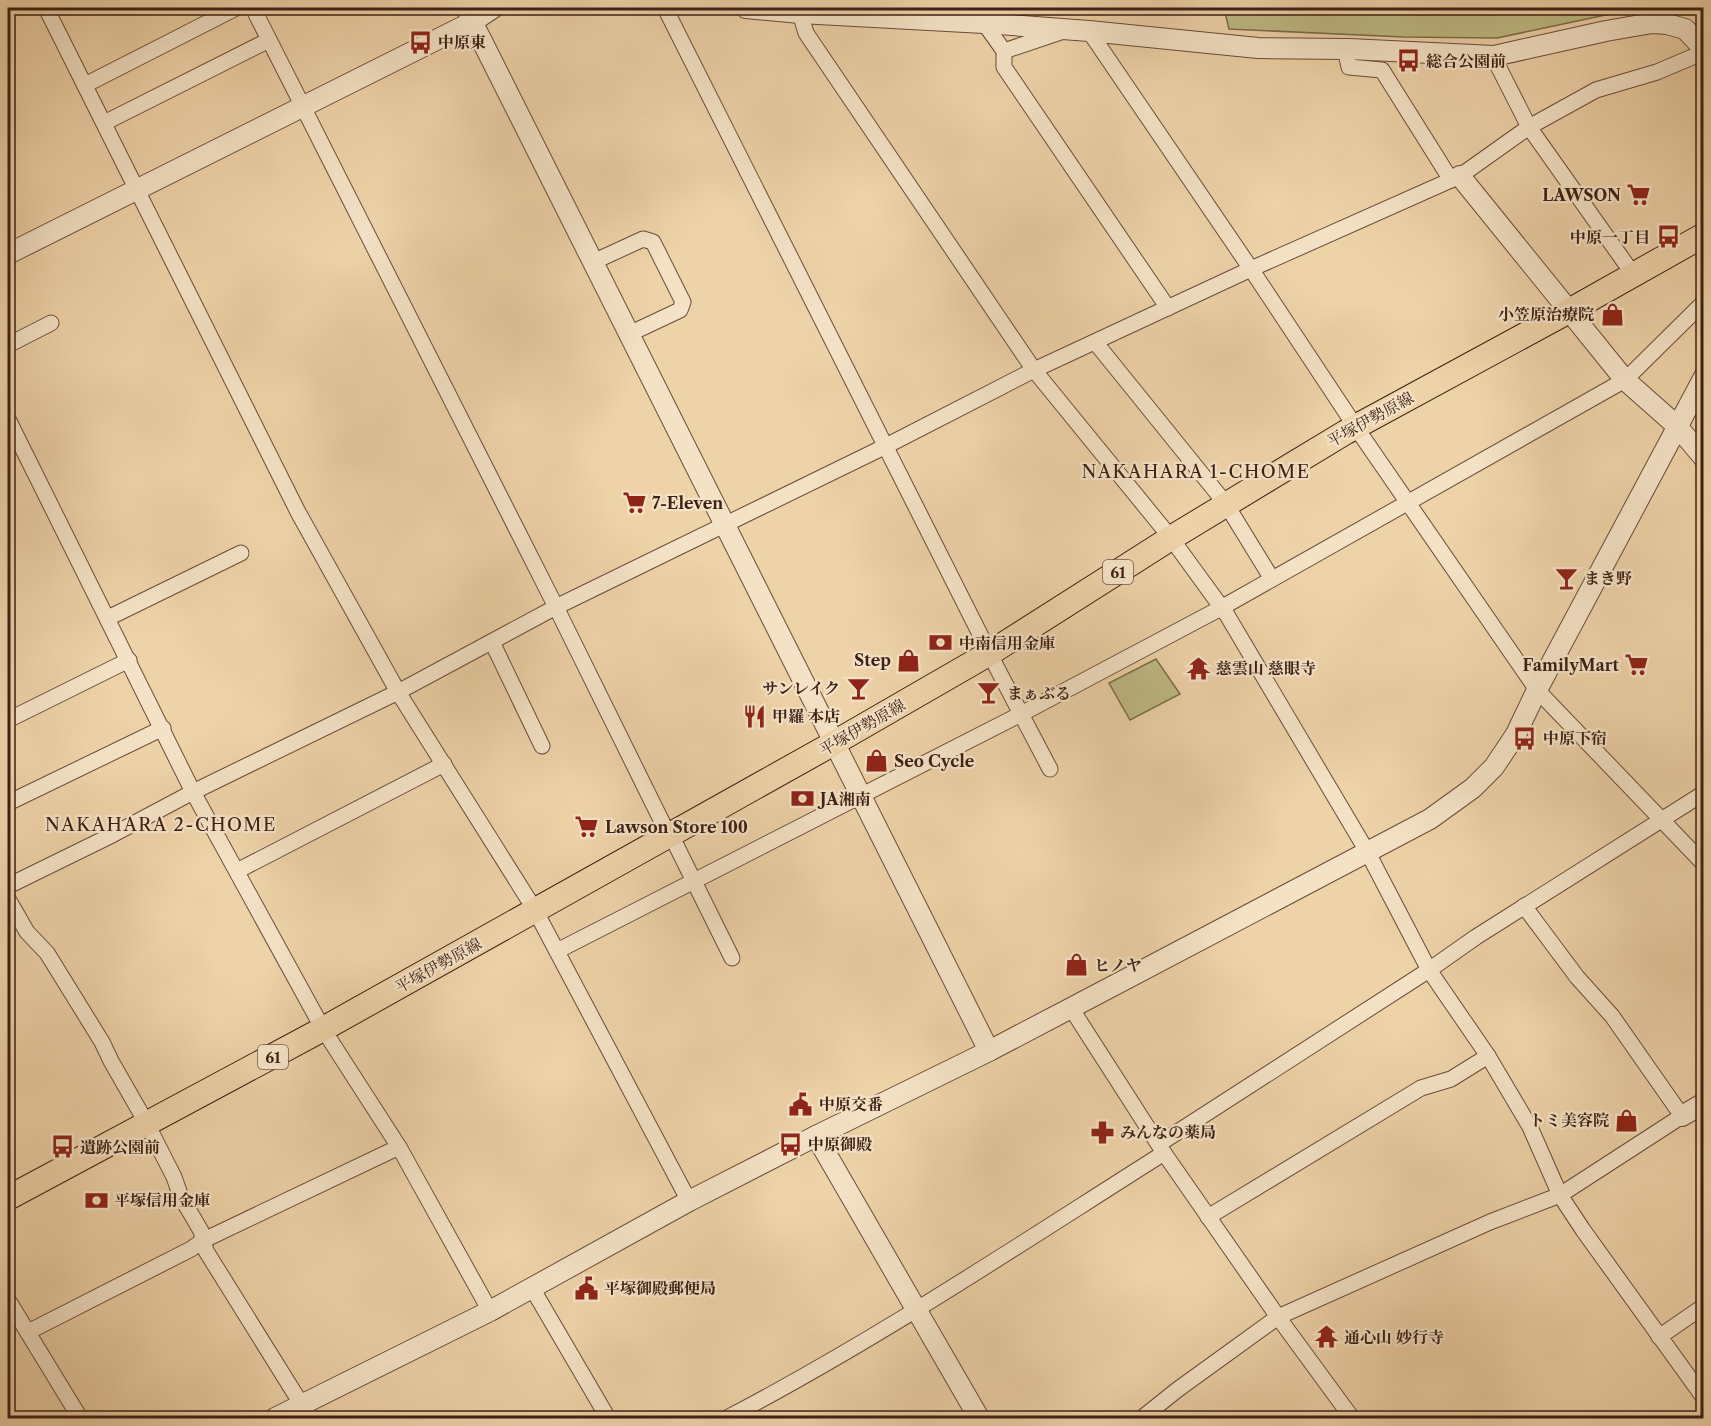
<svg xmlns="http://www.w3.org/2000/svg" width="1711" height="1426" font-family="'Libre Caslon Text','Noto Serif JP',serif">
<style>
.green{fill:#beba84;stroke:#7e6c4c;stroke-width:1.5}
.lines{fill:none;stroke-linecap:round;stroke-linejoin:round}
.minor-casing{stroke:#694c39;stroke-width:17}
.tertiary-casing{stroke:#694c39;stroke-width:22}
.primary-casing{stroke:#3d1f14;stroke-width:26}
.minor{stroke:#f4e2c6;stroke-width:15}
.tertiary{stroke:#f4e2c6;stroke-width:20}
.primary{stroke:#eed2a8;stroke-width:24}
.labels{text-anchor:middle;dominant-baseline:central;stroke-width:4.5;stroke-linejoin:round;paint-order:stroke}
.shield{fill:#f4e2c6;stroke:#745a49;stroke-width:1.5}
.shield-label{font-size:15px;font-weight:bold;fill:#3d1f14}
.poi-label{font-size:16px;font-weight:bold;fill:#3d1f14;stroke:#f4e2c6;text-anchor:start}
.street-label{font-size:16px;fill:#3d1f14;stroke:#f4e2c6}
.neighbourhood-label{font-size:18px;letter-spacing:1.5px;fill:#3d1f14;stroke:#f4e2c6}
</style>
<rect width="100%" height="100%" fill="#eed2a8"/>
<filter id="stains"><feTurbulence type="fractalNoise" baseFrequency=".00333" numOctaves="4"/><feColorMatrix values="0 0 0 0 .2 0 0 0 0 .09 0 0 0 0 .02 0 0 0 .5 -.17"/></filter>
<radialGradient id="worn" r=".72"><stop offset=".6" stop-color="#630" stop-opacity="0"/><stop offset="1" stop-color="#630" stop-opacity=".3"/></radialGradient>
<g class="green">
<polygon points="1224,8 1670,8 1671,10 1634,9 1497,38 1404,37 1229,29"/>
<polygon points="1156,659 1180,694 1130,720 1109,683"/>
</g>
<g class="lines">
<defs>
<g id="minor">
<polyline points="46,8 298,512 398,692 535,910 689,1201"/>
<polyline points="253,8 556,607 669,836"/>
<polyline points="665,8 998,670 1050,769"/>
<polyline points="800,13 806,33 1034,370 1171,538 1227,615 1368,853 1429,970 1488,1056 1530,1127 1560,1195 1583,1230 1704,1398"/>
<polyline points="984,23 1004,51 1004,67 1168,308"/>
<polyline points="1089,31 1251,269 1355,426 1537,690 1704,864"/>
<polyline points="1349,49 1347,58 1349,67 1382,70 1451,180"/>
<polyline points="1004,51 1064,31"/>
<polyline points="1494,56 1498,66 1529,127 1633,274"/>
<polyline points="85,85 236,8"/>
<polyline points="104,123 269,40"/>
<polyline points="593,262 643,239 653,242 683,302 680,310 629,334"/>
<polyline points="1095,342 1226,504 1272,579"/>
<polyline points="8,345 51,323"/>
<polyline points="8,419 193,792 323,1029 399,1147 490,1311"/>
<polyline points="108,618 241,553"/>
<polyline points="492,642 542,746"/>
<polyline points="8,720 129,660"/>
<polyline points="8,803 163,728"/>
<polyline points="671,835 732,958"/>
<polyline points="237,871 444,764"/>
<polyline points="8,886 112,835 193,792 398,692 556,607 886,446 1034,370 1251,269 1460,176 1529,127 1596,90 1657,72 1704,52"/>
<polyline points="8,899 27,932 47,953 102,1042 111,1061 147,1124 174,1177 181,1197 201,1231 206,1251 310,1418"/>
<polyline points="557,951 1021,714 1221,608 1625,380 1704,302"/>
<polyline points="1071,1008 1164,1153 1278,1317 1352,1418"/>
<polyline points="1159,1144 1429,970 1476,937 1704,793"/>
<polyline points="1208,1217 1421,1088 1451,1079 1488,1056"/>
<polyline points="532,1288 608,1418"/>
<polyline points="8,1300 80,1418"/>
<polyline points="28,1332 191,1249 204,1240 399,1147"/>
<polyline points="1659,1337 1704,1306"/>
<path d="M727,1418C878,1339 1020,1244 1164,1153"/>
<polyline points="1142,1418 1177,1390 1278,1317 1490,1222 1560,1195 1682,1116 1612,1016 1577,977 1524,906"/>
</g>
<g id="tertiary">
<polyline points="467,8 472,22 481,39 989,1051"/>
<polyline points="746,8 800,13 984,23 1089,31 1258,48 1349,49 1494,56 1606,31 1652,23 1667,24 1685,29 1704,49"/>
<polyline points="1460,176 1625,380 1677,426 1704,458"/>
<polyline points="8,254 472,22 493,8"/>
<polyline points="1682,1116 1704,1103"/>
<polyline points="816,1136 979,1418"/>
<polyline points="275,1418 490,1311 689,1201 816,1136 989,1051 1071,1008 1430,819 1473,788 1494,767 1516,734 1537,690 1704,377"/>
</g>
<polyline id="primary" points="8,1198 323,1029 834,743 990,653 1171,538 1346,432 1569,311 1704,235"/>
</defs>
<use href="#minor" class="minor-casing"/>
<use href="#tertiary" class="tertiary-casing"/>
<use href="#primary" class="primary-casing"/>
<use href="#minor" class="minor"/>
<use href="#tertiary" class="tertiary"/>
<use href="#primary" class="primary"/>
</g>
<defs>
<symbol id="bus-bare" viewBox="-9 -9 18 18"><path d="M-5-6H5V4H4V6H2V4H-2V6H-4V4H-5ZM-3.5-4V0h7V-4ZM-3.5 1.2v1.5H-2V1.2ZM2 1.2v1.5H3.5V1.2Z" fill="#8f2418" stroke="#f4e2c6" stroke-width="2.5" paint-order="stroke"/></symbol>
<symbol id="supermarket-bare" viewBox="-9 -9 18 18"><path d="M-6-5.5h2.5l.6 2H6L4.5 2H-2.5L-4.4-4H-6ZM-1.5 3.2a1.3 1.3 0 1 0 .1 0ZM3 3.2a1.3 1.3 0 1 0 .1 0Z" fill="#8f2418" stroke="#f4e2c6" stroke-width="2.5" paint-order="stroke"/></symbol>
<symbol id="shop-bare" viewBox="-9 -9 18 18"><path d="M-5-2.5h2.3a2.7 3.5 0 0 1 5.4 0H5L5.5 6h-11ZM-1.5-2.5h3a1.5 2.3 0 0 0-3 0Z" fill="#8f2418" stroke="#f4e2c6" stroke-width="2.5" paint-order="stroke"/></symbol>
<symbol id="bar-bare" viewBox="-9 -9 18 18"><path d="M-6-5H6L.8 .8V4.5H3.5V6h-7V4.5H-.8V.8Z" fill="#8f2418" stroke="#f4e2c6" stroke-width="2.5" paint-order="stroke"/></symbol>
<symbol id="bank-bare" viewBox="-9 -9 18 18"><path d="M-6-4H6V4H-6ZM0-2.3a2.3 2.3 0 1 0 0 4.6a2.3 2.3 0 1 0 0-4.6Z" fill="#8f2418" stroke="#f4e2c6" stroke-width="2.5" paint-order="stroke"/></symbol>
<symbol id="temple-bare" viewBox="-9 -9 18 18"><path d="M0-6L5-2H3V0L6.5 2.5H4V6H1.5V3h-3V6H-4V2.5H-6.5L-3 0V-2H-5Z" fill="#8f2418" stroke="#f4e2c6" stroke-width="2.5" paint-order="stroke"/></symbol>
<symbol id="restaurant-bare" viewBox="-9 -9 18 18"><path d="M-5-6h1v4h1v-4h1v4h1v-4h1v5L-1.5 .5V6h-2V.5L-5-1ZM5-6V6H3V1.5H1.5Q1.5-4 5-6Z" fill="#8f2418" stroke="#f4e2c6" stroke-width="2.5" paint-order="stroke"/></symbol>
<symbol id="civic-bare" viewBox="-9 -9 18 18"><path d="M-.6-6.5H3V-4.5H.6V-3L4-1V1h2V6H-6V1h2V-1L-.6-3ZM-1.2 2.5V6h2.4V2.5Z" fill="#8f2418" stroke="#f4e2c6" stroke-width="2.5" paint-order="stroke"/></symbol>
<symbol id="pharmacy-bare" viewBox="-9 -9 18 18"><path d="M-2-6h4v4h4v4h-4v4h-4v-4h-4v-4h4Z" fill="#8f2418" stroke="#f4e2c6" stroke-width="2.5" paint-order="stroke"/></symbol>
</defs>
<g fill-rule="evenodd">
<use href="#bus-bare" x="404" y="26" width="33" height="33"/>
<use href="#bus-bare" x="1392" y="44" width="33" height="33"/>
<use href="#supermarket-bare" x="1622" y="178" width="33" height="33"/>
<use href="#bus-bare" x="1652" y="220" width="33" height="33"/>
<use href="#shop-bare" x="1596" y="298" width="33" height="33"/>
<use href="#supermarket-bare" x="618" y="486" width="33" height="33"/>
<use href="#bar-bare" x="1550" y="562" width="33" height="33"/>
<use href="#bank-bare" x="924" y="626" width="33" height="33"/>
<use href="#shop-bare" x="892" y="644" width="33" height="33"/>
<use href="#supermarket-bare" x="1620" y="648" width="33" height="33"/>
<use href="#temple-bare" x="1182" y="652" width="33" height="33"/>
<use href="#bar-bare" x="842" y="672" width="33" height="33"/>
<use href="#bar-bare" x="972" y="676" width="33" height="33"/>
<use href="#restaurant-bare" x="738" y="700" width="33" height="33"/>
<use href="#bus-bare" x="1508" y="722" width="33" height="33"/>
<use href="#shop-bare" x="860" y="744" width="33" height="33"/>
<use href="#bank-bare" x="786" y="782" width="33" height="33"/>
<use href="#supermarket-bare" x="570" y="810" width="33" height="33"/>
<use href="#shop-bare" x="1060" y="948" width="33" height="33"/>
<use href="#civic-bare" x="784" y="1088" width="33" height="33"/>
<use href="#shop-bare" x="1610" y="1104" width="33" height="33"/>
<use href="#pharmacy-bare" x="1086" y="1116" width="33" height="33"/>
<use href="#bus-bare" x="774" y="1128" width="33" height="33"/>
<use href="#bus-bare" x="46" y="1130" width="33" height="33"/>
<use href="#bank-bare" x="80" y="1184" width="33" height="33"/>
<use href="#civic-bare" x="570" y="1272" width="33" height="33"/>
<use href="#temple-bare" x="1310" y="1320" width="33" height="33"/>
</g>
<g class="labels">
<g class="shield">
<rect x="1103" y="560" width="30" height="24" rx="4.5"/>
<rect x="258" y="1045" width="30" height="24" rx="4.5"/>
</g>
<g class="shield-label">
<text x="1118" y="572">61</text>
<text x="273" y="1057">61</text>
</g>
<g class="poi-label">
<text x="438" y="42">中原東</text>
<text x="1426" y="61">総合公園前</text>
<text x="1621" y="195" text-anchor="end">LAWSON</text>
<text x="1650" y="237" text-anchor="end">中原一丁目</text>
<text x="1594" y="314" text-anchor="end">小笠原治療院</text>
<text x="652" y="503">7-Eleven</text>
<text x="1584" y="578">まき野</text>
<text x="959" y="643">中南信用金庫</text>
<text x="891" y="660" text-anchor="end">Step</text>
<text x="1619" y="665" text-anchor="end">FamilyMart</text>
<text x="1216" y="668">慈雲山 慈眼寺</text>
<text x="840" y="688" text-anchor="end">サンレイク</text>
<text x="1007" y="693">まぁぶる</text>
<text x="772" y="716">甲羅 本店</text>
<text x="1543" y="738">中原下宿</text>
<text x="894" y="761">Seo Cycle</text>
<text x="820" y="799">JA湘南</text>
<text x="605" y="827">Lawson Store 100</text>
<text x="1094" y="965">ヒノヤ</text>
<text x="819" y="1104">中原交番</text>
<text x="1609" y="1120" text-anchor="end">トミ美容院</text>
<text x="1120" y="1132">みんなの薬局</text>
<text x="808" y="1144">中原御殿</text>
<text x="80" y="1147">遺跡公園前</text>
<text x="114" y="1200">平塚信用金庫</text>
<text x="604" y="1288">平塚御殿郵便局</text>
<text x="1344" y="1337">通心山 妙行寺</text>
</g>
<g class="street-label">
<text transform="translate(1370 419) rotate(-29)">平塚伊勢原線</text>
<text transform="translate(862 727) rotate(-30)">平塚伊勢原線</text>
<text transform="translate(438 965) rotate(-29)">平塚伊勢原線</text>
</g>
<g class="neighbourhood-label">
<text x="1196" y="472">NAKAHARA 1-CHOME</text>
<text x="161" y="825">NAKAHARA 2-CHOME</text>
</g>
</g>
<rect width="1711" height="1426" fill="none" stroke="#eed2a8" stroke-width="30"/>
<rect x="9" y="9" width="1693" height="1408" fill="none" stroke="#3d1f14" stroke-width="3"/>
<rect x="15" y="15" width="1681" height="1396" fill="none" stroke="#3d1f14" stroke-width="1.5"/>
<rect width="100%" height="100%" filter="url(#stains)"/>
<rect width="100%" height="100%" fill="url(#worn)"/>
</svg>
